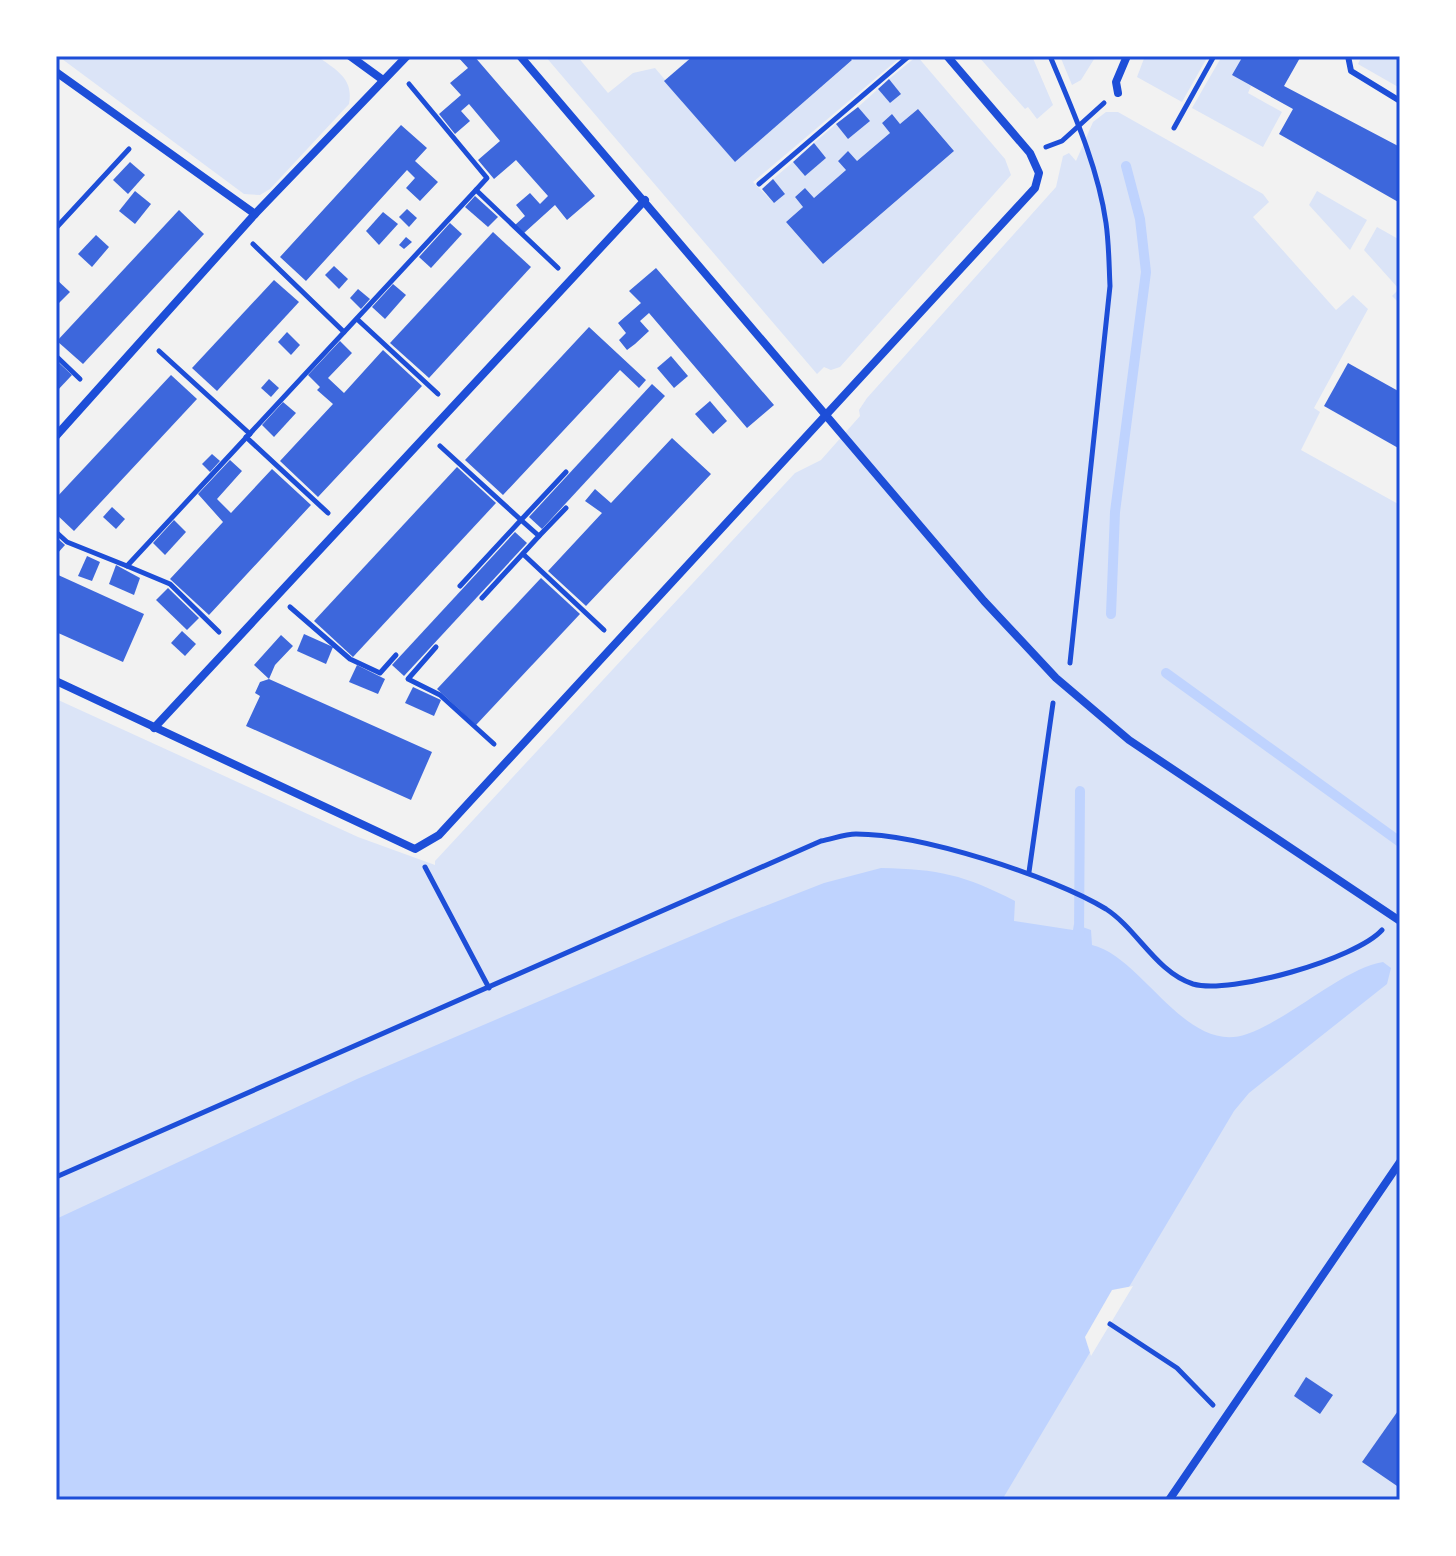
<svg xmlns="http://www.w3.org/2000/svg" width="1456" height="1556" font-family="'Asap Condensed',sans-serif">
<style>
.green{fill:#dbe4f7;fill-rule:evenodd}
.water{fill:#bfd3fe}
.pier{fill:#f2f2f2}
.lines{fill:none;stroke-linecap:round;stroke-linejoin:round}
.stream{stroke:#bfd3fe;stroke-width:10}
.building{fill:#3d67dc}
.path{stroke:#1d4ed8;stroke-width:5}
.service{stroke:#1d4ed8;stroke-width:6}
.minor{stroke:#1d4ed8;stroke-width:8}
.neatline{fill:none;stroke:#1d4ed8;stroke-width:3}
</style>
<rect width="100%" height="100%" fill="#f2f2f2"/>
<g class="green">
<path d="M58,56H317C336,70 354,78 349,104L270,189L260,195L244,194Z"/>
<path d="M545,56H577L608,93L633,73L655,68L735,162L857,56H902L753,182L774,203L773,179L793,162L805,175L826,158L814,143L836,124L869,121L858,107L878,89L890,103L900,94L889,79L917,56L1005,159L1011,175L840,367L831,370L824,367L817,374ZM918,109L954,151L823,264L786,222L803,207L795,197L805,188L814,198L846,170L838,160L848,152L857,161L890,133L882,123L892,114L900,124Z"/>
<polygon points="978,56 1032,56 1053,105 1037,119 1028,107 1025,109"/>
<polygon points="1060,56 1096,56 1081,80 1072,85"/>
<polygon points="1145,56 1208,56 1182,102 1137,77"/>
<polygon points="1222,56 1243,56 1233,75 1251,86 1248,93 1282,112 1263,147 1192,108"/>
<polygon points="1362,56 1400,56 1400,88 1358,64"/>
<polygon points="1106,112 1118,112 1263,194 1269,202 1253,217 1336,310 1353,295 1368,309 1314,408 1320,412 1301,450 1400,505 1400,1500 56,1500 56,699 358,837 435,865 435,861 795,473 821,460 860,416 859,410 867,398 1056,187 1063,156 1069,153 1076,161 1093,122"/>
<polygon points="1317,191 1367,220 1350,250 1309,205"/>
<polygon points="1377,227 1400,240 1400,304 1392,296 1399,289 1364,250"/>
</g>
<path class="water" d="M881,868C938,869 965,875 1015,901L1014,921L1073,930L1074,924L1091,930L1092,945C1143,957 1186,1056 1247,1034C1292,1018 1342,969 1383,962L1391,968L1387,984L1249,1093L1234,1111L1002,1500H56V1219L357,1079L729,920L824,883Z"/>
<polygon class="pier" points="1133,1286 1091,1356 1085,1337 1112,1290"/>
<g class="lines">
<g class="stream">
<polyline points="1111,614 1115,512 1146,272 1140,219 1126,166"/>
<polyline points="1166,673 1400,842"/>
<polyline points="1079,936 1080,791"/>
</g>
</g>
<g class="building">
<polygon points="457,56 474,56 595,196 567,220 555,205 524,233 515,225 525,216 516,205 530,193 540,204 548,196 516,160 494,179 478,160 500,141 469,104 461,111 470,121 455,134 439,114 461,95 450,83 468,68"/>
<polygon points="693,56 848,56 852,60 735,162 664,81"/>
<polygon points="1243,56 1301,56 1284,86 1400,147 1400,203 1279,134 1293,109 1232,75"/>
<polygon points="889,79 901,94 890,103 878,89"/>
<polygon points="858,107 870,121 848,139 836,124"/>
<polygon points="918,109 954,151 823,264 786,222 803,207 795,197 805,188 814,198 846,170 838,161 848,151 857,161 890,133 882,123 892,114 900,124"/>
<polygon points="401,125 427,148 415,161 438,182 420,201 406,188 415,178 407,170 306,281 280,257"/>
<polygon points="814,143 826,158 805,176 793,162"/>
<polygon points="130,162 145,175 128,194 113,180"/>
<polygon points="773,179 785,194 774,203 762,189"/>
<polygon points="135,191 151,204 135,224 119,211"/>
<polygon points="475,196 498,217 488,227 465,207"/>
<polygon points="407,209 417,218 409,227 399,217"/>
<polygon points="179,210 204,234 83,364 57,341"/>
<polygon points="383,212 398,224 379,245 366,231"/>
<polygon points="450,223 462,234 431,268 419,257"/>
<polygon points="493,232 531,267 429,378 390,343"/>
<polygon points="96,235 109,247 92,267 78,254"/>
<polygon points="406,237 412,242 404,249 399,245"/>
<polygon points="334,266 348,279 339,289 325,275"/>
<polygon points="656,268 774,405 747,428 649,313 640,321 649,331 635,344 627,350 619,340 626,333 618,323 641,303 629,291"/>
<polygon points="56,279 70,292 56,306"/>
<polygon points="274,280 299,302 217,391 192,368"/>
<polygon points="393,284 406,295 385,319 372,307"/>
<polygon points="358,289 370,299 361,309 350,298"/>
<polygon points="589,327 646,380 639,388 620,370 503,495 465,460"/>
<polygon points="287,332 300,345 291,355 278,342"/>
<polygon points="340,341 352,353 328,378 344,393 383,350 422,386 318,497 280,461 333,404 317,390 320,387 308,375"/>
<polygon points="671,356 688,376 674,388 657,368"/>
<polygon points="56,360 72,375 56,392"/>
<polygon points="1348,363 1400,392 1400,449 1324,406"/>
<polygon points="171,375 197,399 74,531 56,514 56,498"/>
<polygon points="269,379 279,388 271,397 261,388"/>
<polygon points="652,384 665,396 542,529 529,517"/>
<polygon points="710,401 727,421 713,434 695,414"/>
<polygon points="283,402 296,413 274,437 262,425"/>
<polygon points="672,438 711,474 586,606 548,571 602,513 585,501 595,489 611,503"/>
<polygon points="212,454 220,461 210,472 202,464"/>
<polygon points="230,460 242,471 217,499 231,513 272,469 311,505 209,615 170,579 223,522 198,494"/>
<polygon points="457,467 496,503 353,657 314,621"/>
<polygon points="112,507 125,519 116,529 103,517"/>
<polygon points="174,520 186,532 165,555 153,543"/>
<polygon points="515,532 527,543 404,676 392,665"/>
<polygon points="56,537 65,545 56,555"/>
<polygon points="87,556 100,562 92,581 78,576"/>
<polygon points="116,565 140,578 134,595 109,584"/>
<polygon points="56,574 144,614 123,662 56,632"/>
<polygon points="541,578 580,614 476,725 437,689"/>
<polygon points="168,588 199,618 187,630 156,600"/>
<polygon points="182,631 196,644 185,656 171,643"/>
<polygon points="304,634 333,647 326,664 297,651"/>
<polygon points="281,635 293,646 275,665 269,679 432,752 411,800 246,726 260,696 255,693 260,682 269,679 254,665"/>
<polygon points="357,665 385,679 378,694 349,682"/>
<polygon points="413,687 441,700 434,716 405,703"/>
<polygon points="1306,1377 1333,1395 1320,1414 1294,1396"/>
<polygon points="1400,1408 1400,1488 1362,1462"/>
</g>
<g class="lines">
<g class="path">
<path d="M1050,56C1072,109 1098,166 1106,223C1109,244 1109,266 1110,286L1070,663"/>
<polyline points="409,84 487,178 476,190"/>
<polyline points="1174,128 1214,56"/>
<polyline points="1046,147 1062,141 1104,103"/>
<polyline points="759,184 909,56"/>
<polyline points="56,228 129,149"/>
<polyline points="253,244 344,332"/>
<polyline points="357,319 438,394"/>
<polyline points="159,351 250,434"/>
<polyline points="56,356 80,379"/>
<polyline points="246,437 328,513"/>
<polyline points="440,446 521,520 460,586"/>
<polyline points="56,532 67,542 127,566 476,190 558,268"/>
<polyline points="539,536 566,508"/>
<polyline points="523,554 604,630"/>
<polyline points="127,566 170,584 219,632"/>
<polyline points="482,598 539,536 521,520 566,472"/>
<polyline points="290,607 350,659 380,673 396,655"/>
<polyline points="436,647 408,679 440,695 494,744"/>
<polyline points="425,867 489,988"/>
<polyline points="1029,872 1053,703"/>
<path d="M56,1177L821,841C832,839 845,834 856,834C920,834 1052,876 1106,909C1137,929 1156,972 1193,984C1230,995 1356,959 1382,930"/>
<polyline points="1110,1324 1177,1368 1213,1405"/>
</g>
<polyline class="service" points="1348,56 1351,71 1400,101"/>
<g class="minor">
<polyline points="350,56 383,80"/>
<polyline points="520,56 984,601 1056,678 1129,740 1400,921"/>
<polyline points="56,72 255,214"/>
<polyline points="1118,93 1116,82 1127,56"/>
<polyline points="56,436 255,214 407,56"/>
<polyline points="56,681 415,849 439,835 1035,188 1039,173 1030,153 947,56"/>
<polyline points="154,728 645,200"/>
<polyline points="1169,1500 1400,1162"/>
</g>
</g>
<rect width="1456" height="1556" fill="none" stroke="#ffffff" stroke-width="116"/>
<rect x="58" y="58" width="1340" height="1440" class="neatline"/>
</svg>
